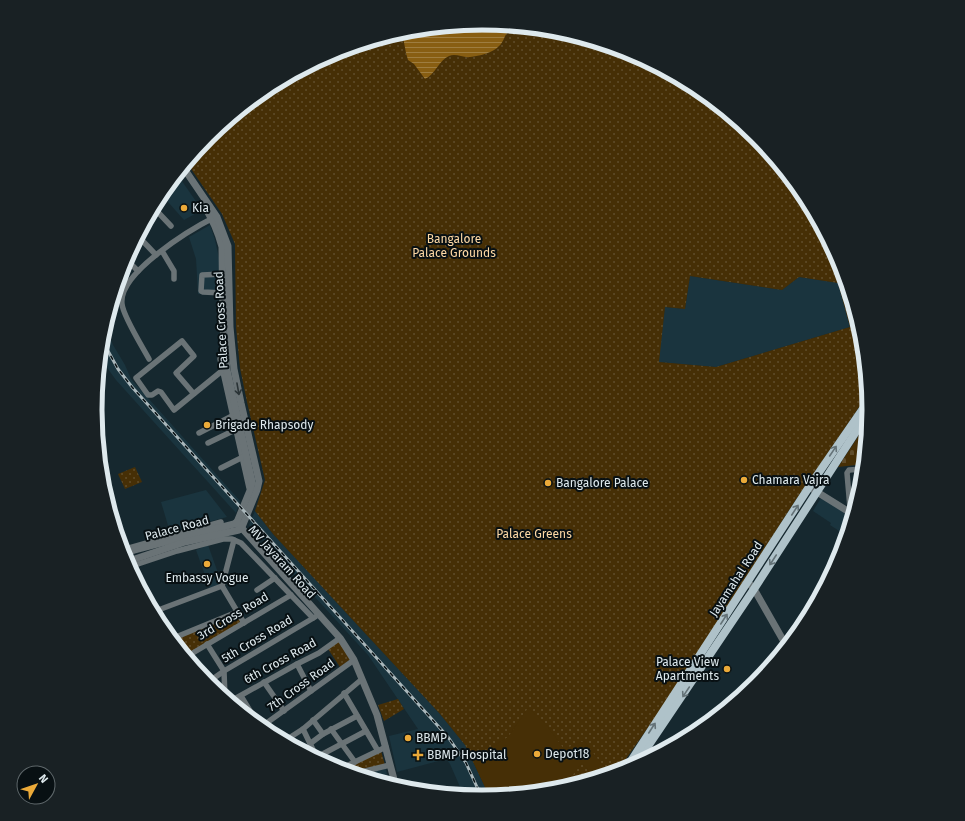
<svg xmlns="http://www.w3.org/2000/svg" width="965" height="821" font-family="'Fira Sans',sans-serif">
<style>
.built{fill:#1a343e}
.cemetery{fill:url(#cemetery-stones)}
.park{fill:url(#park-dots);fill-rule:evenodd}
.pitch{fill:#462f06}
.water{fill:url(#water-rules)}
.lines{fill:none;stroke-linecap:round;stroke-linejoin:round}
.minor{stroke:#6a7376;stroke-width:5.5}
.tertiary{stroke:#6a7376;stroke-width:7}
.primary{stroke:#afc2c9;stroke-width:8}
.rail-casing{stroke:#aab7bb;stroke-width:3}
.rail{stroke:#081013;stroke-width:1.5;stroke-dasharray:4.5;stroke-linecap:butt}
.oneway{stroke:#2a3336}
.oneway2{stroke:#647277}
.poi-dot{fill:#ebaa39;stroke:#081013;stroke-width:1.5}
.labels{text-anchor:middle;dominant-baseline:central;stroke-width:4;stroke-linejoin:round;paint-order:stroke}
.poi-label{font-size:12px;fill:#dee9ed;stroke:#081013;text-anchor:start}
.park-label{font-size:12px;fill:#fed9a5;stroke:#081013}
.street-label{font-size:12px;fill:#dee9ed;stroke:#081013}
.rim{fill:none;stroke:#dee9ed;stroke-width:5}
</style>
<defs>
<pattern id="cemetery-stones" width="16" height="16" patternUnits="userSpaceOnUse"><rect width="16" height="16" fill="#462f06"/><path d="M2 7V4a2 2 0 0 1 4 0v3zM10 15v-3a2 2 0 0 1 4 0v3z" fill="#604d2b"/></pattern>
<pattern id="park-dots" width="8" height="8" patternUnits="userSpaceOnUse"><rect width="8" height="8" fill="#462f06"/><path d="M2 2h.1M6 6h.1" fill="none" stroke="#604d2b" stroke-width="1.8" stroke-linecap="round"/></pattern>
<pattern id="water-rules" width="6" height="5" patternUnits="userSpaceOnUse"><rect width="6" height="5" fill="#885e12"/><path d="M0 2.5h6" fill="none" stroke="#9e7d40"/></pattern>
</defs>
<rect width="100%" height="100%" fill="#16282f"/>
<g class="built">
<polygon points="177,174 202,210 184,220 161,194"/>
<polygon points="210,225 215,240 219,258 220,295 198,294 196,259 189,237"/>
<polygon points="690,276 782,290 799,277 838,283 850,327 716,367 658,362 665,307 685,309"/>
<polygon points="105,325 113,345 125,365 131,379 240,501 236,513 116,380 100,358 102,335"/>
<polygon points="206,490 227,517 170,532 161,502"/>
<polygon points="821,498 853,517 847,536 830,525 831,523 813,511"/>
<polygon points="255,511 273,534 440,714 465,745 486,789 489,797 464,796 450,764 446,759 397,772 389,736 418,729 368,655 249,525"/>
<polygon points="208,545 222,584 210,589 196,550"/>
<polygon points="386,769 389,785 369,779 368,773"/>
</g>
<polygon class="cemetery" points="869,420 865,464 838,467"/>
<g class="park">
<path d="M483,23L558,30L631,53L698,88L757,137L805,195L841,262L863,335L868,394L795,501L664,705L616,773L558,791L489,797L486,789L465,745L440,714L273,534L255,511L265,480L247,402L240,368L236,327L235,244L222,214L187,163L209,136L267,88L334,52L407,30ZM690,276L782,290L799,277L838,283L850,327L716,367L659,362L665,307L685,309Z"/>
<polygon points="135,467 142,482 125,489 118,474"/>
<polygon points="236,613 242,623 185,656 176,638"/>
<polygon points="339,641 351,659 340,667 328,649"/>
<polygon points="398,699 404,709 384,721 378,705"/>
<polygon points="381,751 385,765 347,772 340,770"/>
</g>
<polygon class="pitch" points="528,708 545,723 564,749 584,741 610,775 597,779 582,763 561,790 489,797 486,789 472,759 508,737"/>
<path class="water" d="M483,23L532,28L524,33L514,27C512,29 509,30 507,33C504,37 503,43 499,46C493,53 479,56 470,57C463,58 456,53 449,56C439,60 435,75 425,79L414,64L408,60L406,53L402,32Z"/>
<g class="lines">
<g class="minor">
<polyline points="154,208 171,226"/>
<polyline points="138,236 156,255"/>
<polyline points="162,251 174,271 174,279"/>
<polyline points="126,259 138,271"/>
<polyline points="223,274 202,275 201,291 203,292 223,293"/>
<polyline points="223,345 220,359 249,488"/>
<path d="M149,359C142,346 123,316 122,304C118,273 191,229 215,217"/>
<polyline points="194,394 176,373 194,356 182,341 136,378 148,395 152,395 158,391 161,392 174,410 223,370"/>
<polyline points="199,433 232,416"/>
<polyline points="208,443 235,430"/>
<polyline points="221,468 243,457"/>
<polyline points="850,508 847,473 849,470 864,469"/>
<polyline points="234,540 222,586 244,623"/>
<polyline points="122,550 221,522"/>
<polyline points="129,567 177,551 223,539 232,539 241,543 313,618"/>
<polyline points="257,590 275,578"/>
<polyline points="153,612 222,586"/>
<polyline points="171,639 237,612"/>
<polyline points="207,644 224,671 225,698"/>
<polyline points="186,657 291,595"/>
<polyline points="297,664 311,691"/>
<polyline points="763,676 811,603 835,569"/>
<polyline points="264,682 284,711"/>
<polyline points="207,683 224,671 315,617"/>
<polyline points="344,693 378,751"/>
<polyline points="241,696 260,727"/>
<polyline points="229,702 297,664 319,653 340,638"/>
<polyline points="313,720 323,734 357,716"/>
<polyline points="261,727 354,660"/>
<polyline points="303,729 318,760"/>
<polyline points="331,729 355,762"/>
<polyline points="281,740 289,738 303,729 362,679"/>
<polyline points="311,743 323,734"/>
<polyline points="306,753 313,750"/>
<polyline points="317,757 366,731"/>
<polyline points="338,770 386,747"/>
<polyline points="353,774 390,765"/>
</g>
<g class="tertiary">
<path d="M203,204C212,218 218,231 222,247L223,328L227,370L252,481L251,488L237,522"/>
<polyline points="809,487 854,515"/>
<polyline points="239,525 340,638 354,660 377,715 396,787"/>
<polyline points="123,555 134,550 234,524 237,522"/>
<polyline points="126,562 185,542 239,530 242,527 257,490 259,481 241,403 234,369 230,327 228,246 217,217 183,167"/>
<polyline points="748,582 754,589 787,647"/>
</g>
<g class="primary">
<polyline points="634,767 754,589 870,410"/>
<polyline points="622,771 631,761 811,484 869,400"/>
</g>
<defs>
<polyline id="rail" points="102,340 118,369 132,387 448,737 466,763 482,798"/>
</defs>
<use href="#rail" class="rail-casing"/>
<use href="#rail" class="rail"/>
</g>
<defs><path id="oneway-shaft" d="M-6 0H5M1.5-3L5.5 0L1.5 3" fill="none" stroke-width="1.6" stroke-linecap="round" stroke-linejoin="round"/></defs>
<use class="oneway" href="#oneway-shaft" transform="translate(238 389) rotate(80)"/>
<g class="oneway2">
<use href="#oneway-shaft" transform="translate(833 451) rotate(-56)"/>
<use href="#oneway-shaft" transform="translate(795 510) rotate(-57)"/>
<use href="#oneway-shaft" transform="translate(773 560) rotate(123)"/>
<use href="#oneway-shaft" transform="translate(724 619) rotate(-57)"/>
<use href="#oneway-shaft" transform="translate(686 692) rotate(124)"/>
<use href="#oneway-shaft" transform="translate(652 728) rotate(-57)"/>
</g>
<g class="poi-dot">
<circle cx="184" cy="208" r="4"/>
<circle cx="207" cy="425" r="4"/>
<circle cx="744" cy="480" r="4"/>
<circle cx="548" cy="483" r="4"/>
<circle cx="207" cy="564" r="4"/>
<circle cx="727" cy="669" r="4"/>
<circle cx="408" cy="738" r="4"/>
<circle cx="537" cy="754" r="4"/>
<path d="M416 749h4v4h4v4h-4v4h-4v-4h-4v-4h4z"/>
</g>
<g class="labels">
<g class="poi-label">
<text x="192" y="208">Kia</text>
<text x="215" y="425">Brigade Rhapsody</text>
<text x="752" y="480">Chamara Vajra</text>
<text x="556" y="483">Bangalore Palace</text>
<text x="207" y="578" text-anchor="middle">Embassy Vogue</text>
<text x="719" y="662" text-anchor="end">Palace View<tspan x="719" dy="14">Apartments</tspan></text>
<text x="416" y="738">BBMP</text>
<text x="545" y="754">Depot18</text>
<text x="427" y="755">BBMP Hospital</text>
</g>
<g class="park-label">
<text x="454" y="239">Bangalore<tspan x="454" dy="14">Palace Grounds</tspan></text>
<text x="534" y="534">Palace Greens</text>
</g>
<g class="street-label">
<text transform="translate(221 320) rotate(-93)">Palace Cross Road</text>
<text transform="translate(177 528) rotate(-15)">Palace Road</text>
<text transform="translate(282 562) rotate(48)">MV Jayaram Road</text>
<text transform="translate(736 579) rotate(-57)">Jayamahal Road</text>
<text transform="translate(233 616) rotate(-31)">3rd Cross Road</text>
<text transform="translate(257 639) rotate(-31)">5th Cross Road</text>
<text transform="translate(280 661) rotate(-29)">6th Cross Road</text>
<text transform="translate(301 685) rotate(-36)">7th Cross Road</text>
</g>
</g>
<path d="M0 0H965V821H0ZM102 410a380 380 0 1 1 760 0a380 380 0 1 1-760 0Z" fill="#192124" fill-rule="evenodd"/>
<path class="rim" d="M102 410a380 380 0 1 1 760 0a380 380 0 1 1-760 0Z"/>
<g transform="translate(36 785) rotate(50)"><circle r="19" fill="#081013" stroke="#5e676a"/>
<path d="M0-3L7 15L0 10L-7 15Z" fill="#ebaa39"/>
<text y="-6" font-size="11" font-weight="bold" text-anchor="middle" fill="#dee9ed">N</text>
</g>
</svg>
